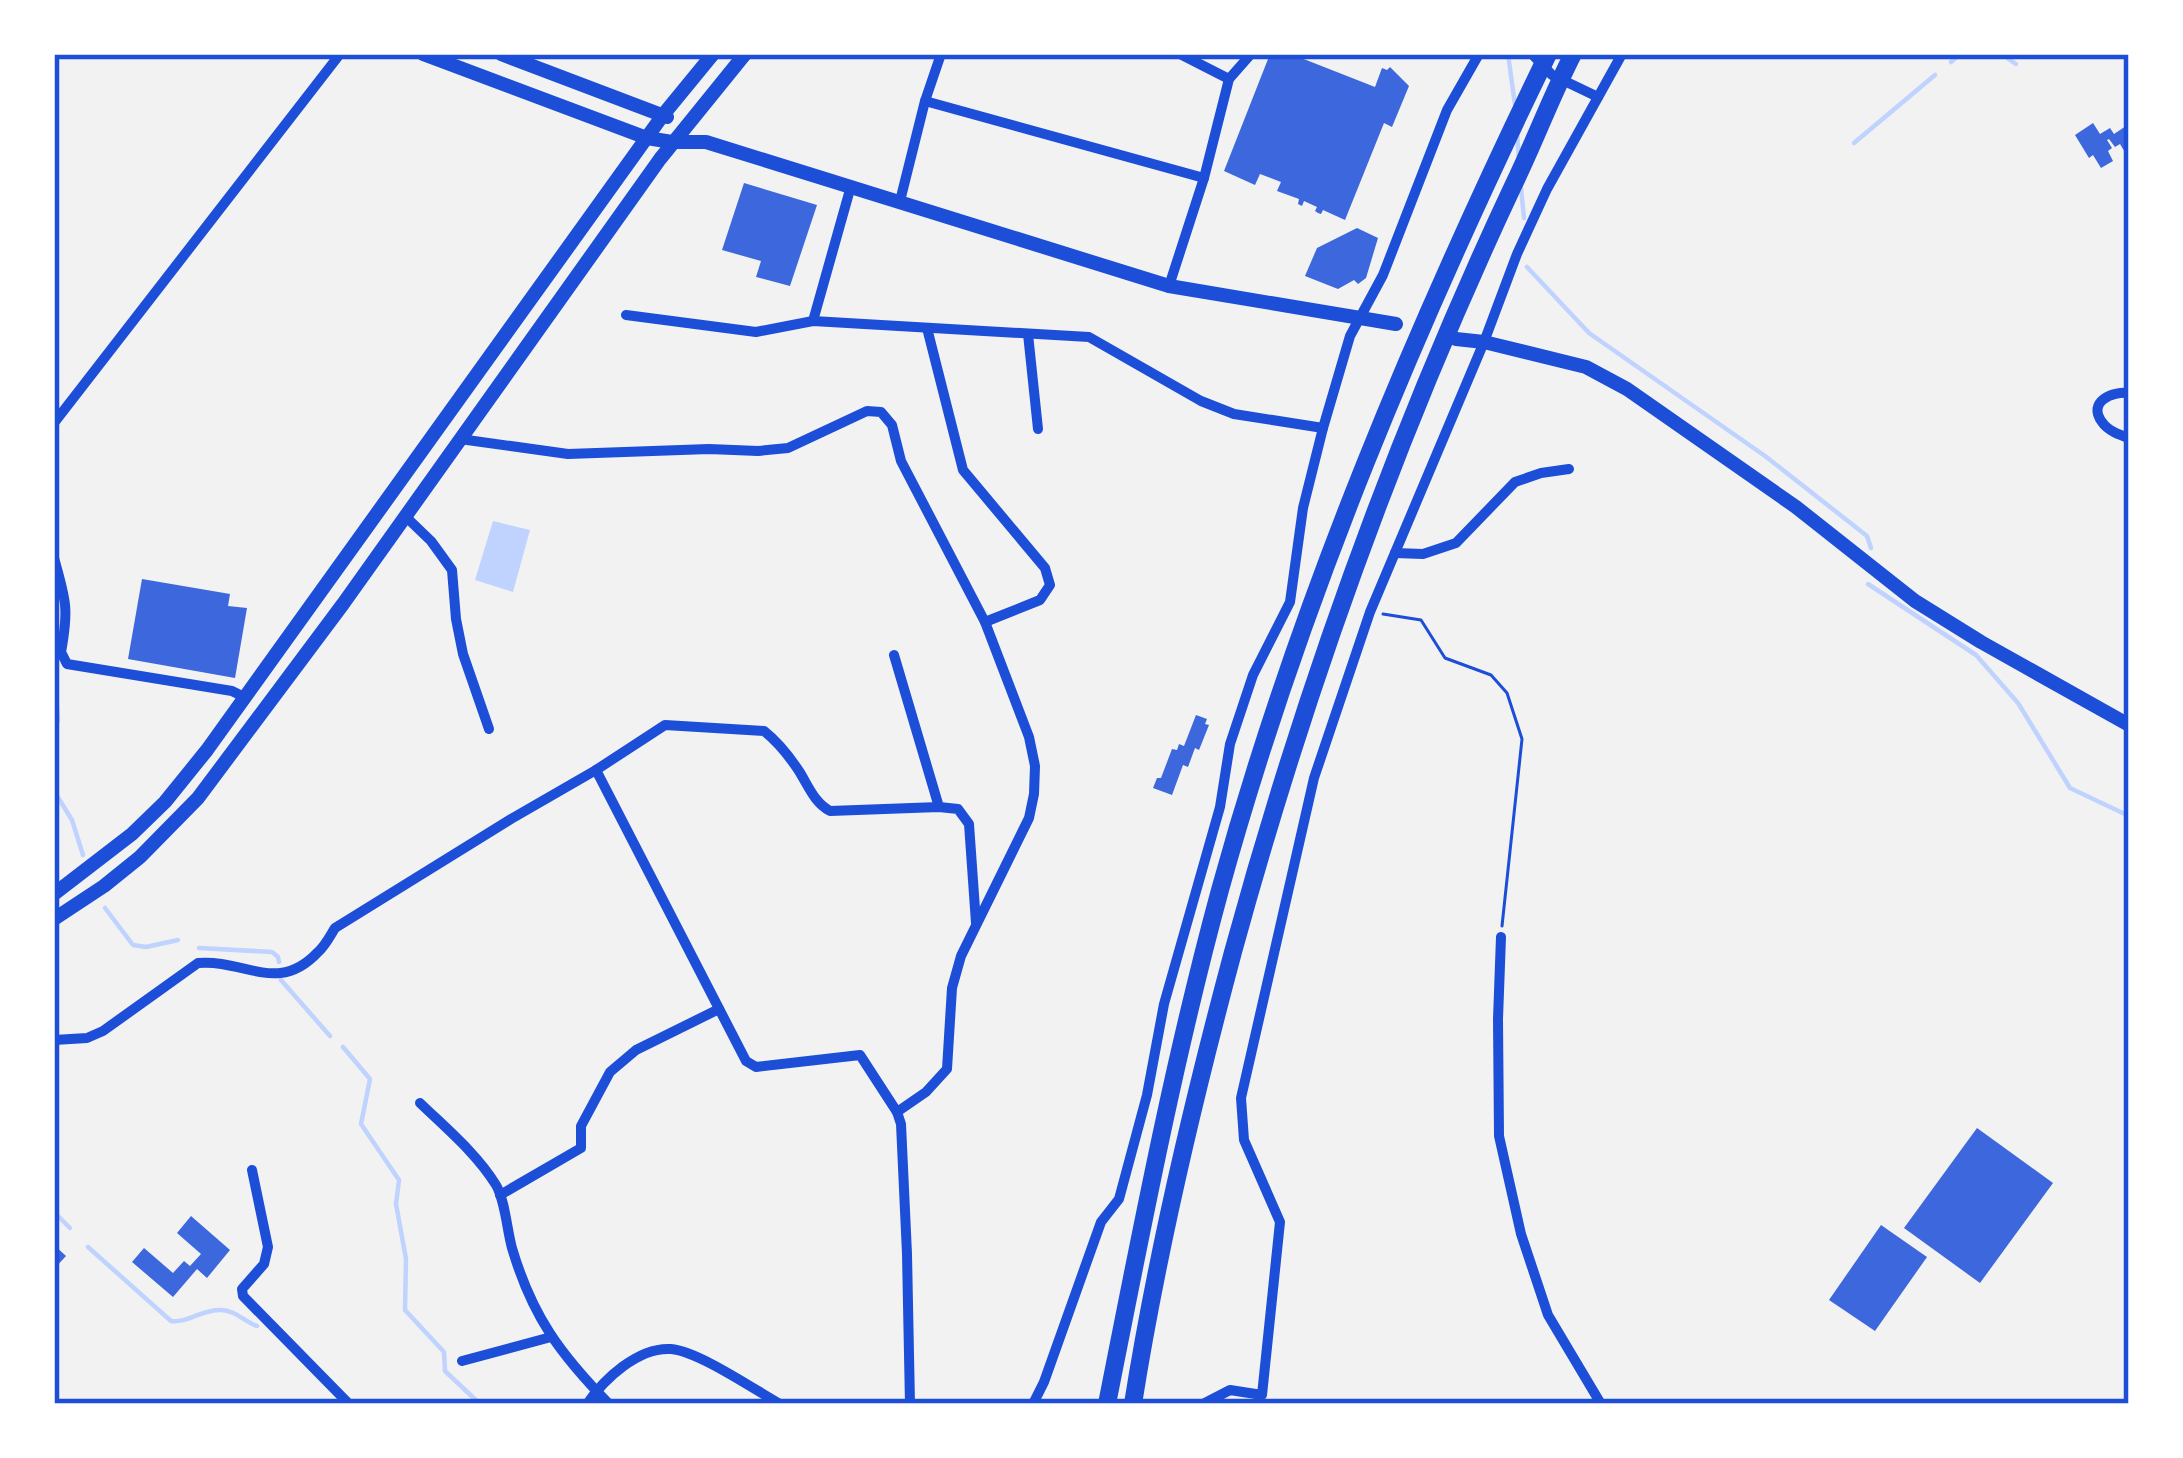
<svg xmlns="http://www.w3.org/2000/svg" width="2183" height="1458" font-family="Quicksand,sans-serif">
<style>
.water{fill:#bfd3fe}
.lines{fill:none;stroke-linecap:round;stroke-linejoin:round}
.stream{stroke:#bfd3fe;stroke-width:4.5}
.building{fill:#3d67dc}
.path{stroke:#1d4ed8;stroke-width:3}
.minor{stroke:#1d4ed8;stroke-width:10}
.tertiary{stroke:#1d4ed8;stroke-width:14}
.motorway{stroke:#1d4ed8;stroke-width:18}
.rail{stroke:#7290e2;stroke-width:4.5}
.neatline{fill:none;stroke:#1d4ed8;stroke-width:4.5}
</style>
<rect width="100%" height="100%" fill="#f2f2f2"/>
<polygon class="water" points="493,521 530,530 513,592 475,580"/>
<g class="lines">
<g class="stream">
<polyline points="1508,54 1515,105"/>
<polyline points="2001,54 2016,64"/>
<polyline points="1951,62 1960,54"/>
<polyline points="1517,134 1519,159"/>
<polyline points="1854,143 1935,75"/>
<polyline points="1521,188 1524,218"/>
<polyline points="1527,267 1589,333 1765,456 1867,536 1871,548"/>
<polyline points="1868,584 1976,655 2018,703 2070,788 2129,816"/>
<polyline points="54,736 58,719 55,687"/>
<polyline points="54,791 72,820 83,855"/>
<polyline points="105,908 133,945 146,947 178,940"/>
<polyline points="199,948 272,952 278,957 279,962"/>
<polyline points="281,980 330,1036"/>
<polyline points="343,1047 370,1079 361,1124 399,1180 396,1204 406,1259 405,1310 444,1352 445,1371 480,1404"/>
<polyline points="54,1212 70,1228"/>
<path d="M88,1247L171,1321C189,1323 202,1309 221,1310C235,1310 245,1322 257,1326"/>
</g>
</g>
<g class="building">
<polygon points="1270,54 1291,54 1375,87 1382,68 1387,70 1390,67 1409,86 1392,127 1384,123 1345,220 1323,210 1321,214 1318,213 1315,211 1317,207 1304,201 1302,206 1298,204 1299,199 1277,191 1281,182 1260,174 1255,185 1224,171"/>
<polygon points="2093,123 2100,134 2110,128 2114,134 2129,124 2129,159 2120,144 2115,147 2109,139 2107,140 2112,148 2108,151 2113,161 2101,168 2093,155 2089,158 2075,135"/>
<polygon points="744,183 817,205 790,286 756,277 761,261 722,250"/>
<polygon points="1357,228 1378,238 1366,278 1358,284 1354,280 1338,289 1305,276 1317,248"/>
<polygon points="142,579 230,594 228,606 247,608 235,678 128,659"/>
<polygon points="1196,715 1207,719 1205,724 1209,725 1199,750 1195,748 1188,767 1183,765 1172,795 1153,788 1157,778 1161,778 1172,749 1177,750 1179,744 1184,746"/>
<polygon points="1977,1128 2053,1183 1980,1283 1904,1228"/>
<polygon points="191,1216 230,1250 207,1278 197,1269 173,1297 132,1262 144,1248 173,1273 184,1261 190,1266 201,1254 177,1233"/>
<polygon points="1881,1225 1927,1257 1875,1331 1829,1300"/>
<polygon points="54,1245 66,1256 54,1269"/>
</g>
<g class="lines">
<polyline class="path" points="1383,614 1421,620 1445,658 1491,675 1507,693 1522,739 1502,926"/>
<g class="minor">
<polyline points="1180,54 1229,79"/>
<polyline points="1532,54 1552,75 1598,97"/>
<polyline points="925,101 1204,178"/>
<polyline points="900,201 925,101 941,54"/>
<polyline points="1169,286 1204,178 1229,79 1251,54"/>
<polyline points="626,315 756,332 813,321 1089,337 1201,401 1234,414 1323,428"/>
<polyline points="813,321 851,186"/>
<polyline points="927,328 963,470 1045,568 1050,585 1040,600 985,622"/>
<polyline points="1028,334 1038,429"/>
<path d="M2129,393C2112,391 2087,402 2102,422C2108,431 2120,435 2129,438"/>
<polyline points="54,423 340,54"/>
<polyline points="460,439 568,454 709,449 758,451 788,448 867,411 881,412 892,425 901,461 985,622 1029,737 1035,766 1034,794 1029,818 961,956 952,988 947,1069 926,1092 897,1112"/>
<polyline points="405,516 431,541 452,570 456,619 463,654 489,729"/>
<polyline points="1395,553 1423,554 1456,543 1515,482 1541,473 1569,469"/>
<path d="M54,558C66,600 69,609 61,652L67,664L232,691L246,698"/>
<polyline points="894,655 939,807"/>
<polyline points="596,770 746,1061 756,1067 860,1055 897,1112 901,1124 907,1254 910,1404"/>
<polyline points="1501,937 1498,1019 1499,1136 1521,1234 1548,1315 1601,1404"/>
<path d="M54,1040L87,1038L103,1031L198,963C245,959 278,995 318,952C325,946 330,936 335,928L511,819L596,770L665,725L764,731C778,742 789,756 799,771C809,787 814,802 830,811L939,807L958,809L969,824L976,923"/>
<path d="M420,1103C447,1129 477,1154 496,1185C505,1200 507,1230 512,1248C532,1316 560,1354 609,1404"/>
<polyline points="252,1170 268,1247 264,1264 242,1289 243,1296 349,1404"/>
<polyline points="500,1195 581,1148 581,1126 610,1072 636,1050 719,1009"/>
<polyline points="462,1361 551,1337"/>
<path d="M587,1404C604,1379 638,1347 671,1349C698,1351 755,1390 780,1404"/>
<polyline points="1033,1404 1044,1382 1101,1222 1119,1199 1147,1095 1164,1004 1220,807 1230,744 1253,675 1290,602 1303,508 1323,428 1350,336 1383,275 1447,110 1479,54"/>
<polyline points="1203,1404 1230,1390 1262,1395 1280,1222 1244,1140 1241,1098 1314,778 1370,612 1484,342 1517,254 1547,189 1622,54"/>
</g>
<g class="tertiary">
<polyline points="423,54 647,138 672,142 706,142 1169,286 1396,324"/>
<polyline points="501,54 667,117"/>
<polyline points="1456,339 1484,342 1586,367 1627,389 1796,507 1915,601 1981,642 2129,725"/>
<polyline points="54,894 132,834 165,802 207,750 663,115 713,54"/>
<polyline points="54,919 104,886 140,857 198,798 343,604 660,159 745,54"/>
</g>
<g class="motorway">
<path d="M1107,1404C1141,1232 1174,1059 1220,890C1300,600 1417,324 1548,54"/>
<path d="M1133,1404C1157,1252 1193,1101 1233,952C1305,689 1397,433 1513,186C1534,143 1551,97 1573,54"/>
</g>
<polyline class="rail" points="54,61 56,54"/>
</g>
<rect width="2183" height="1458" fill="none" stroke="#ffffff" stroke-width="114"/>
<rect x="57" y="57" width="2069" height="1344" class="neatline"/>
</svg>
